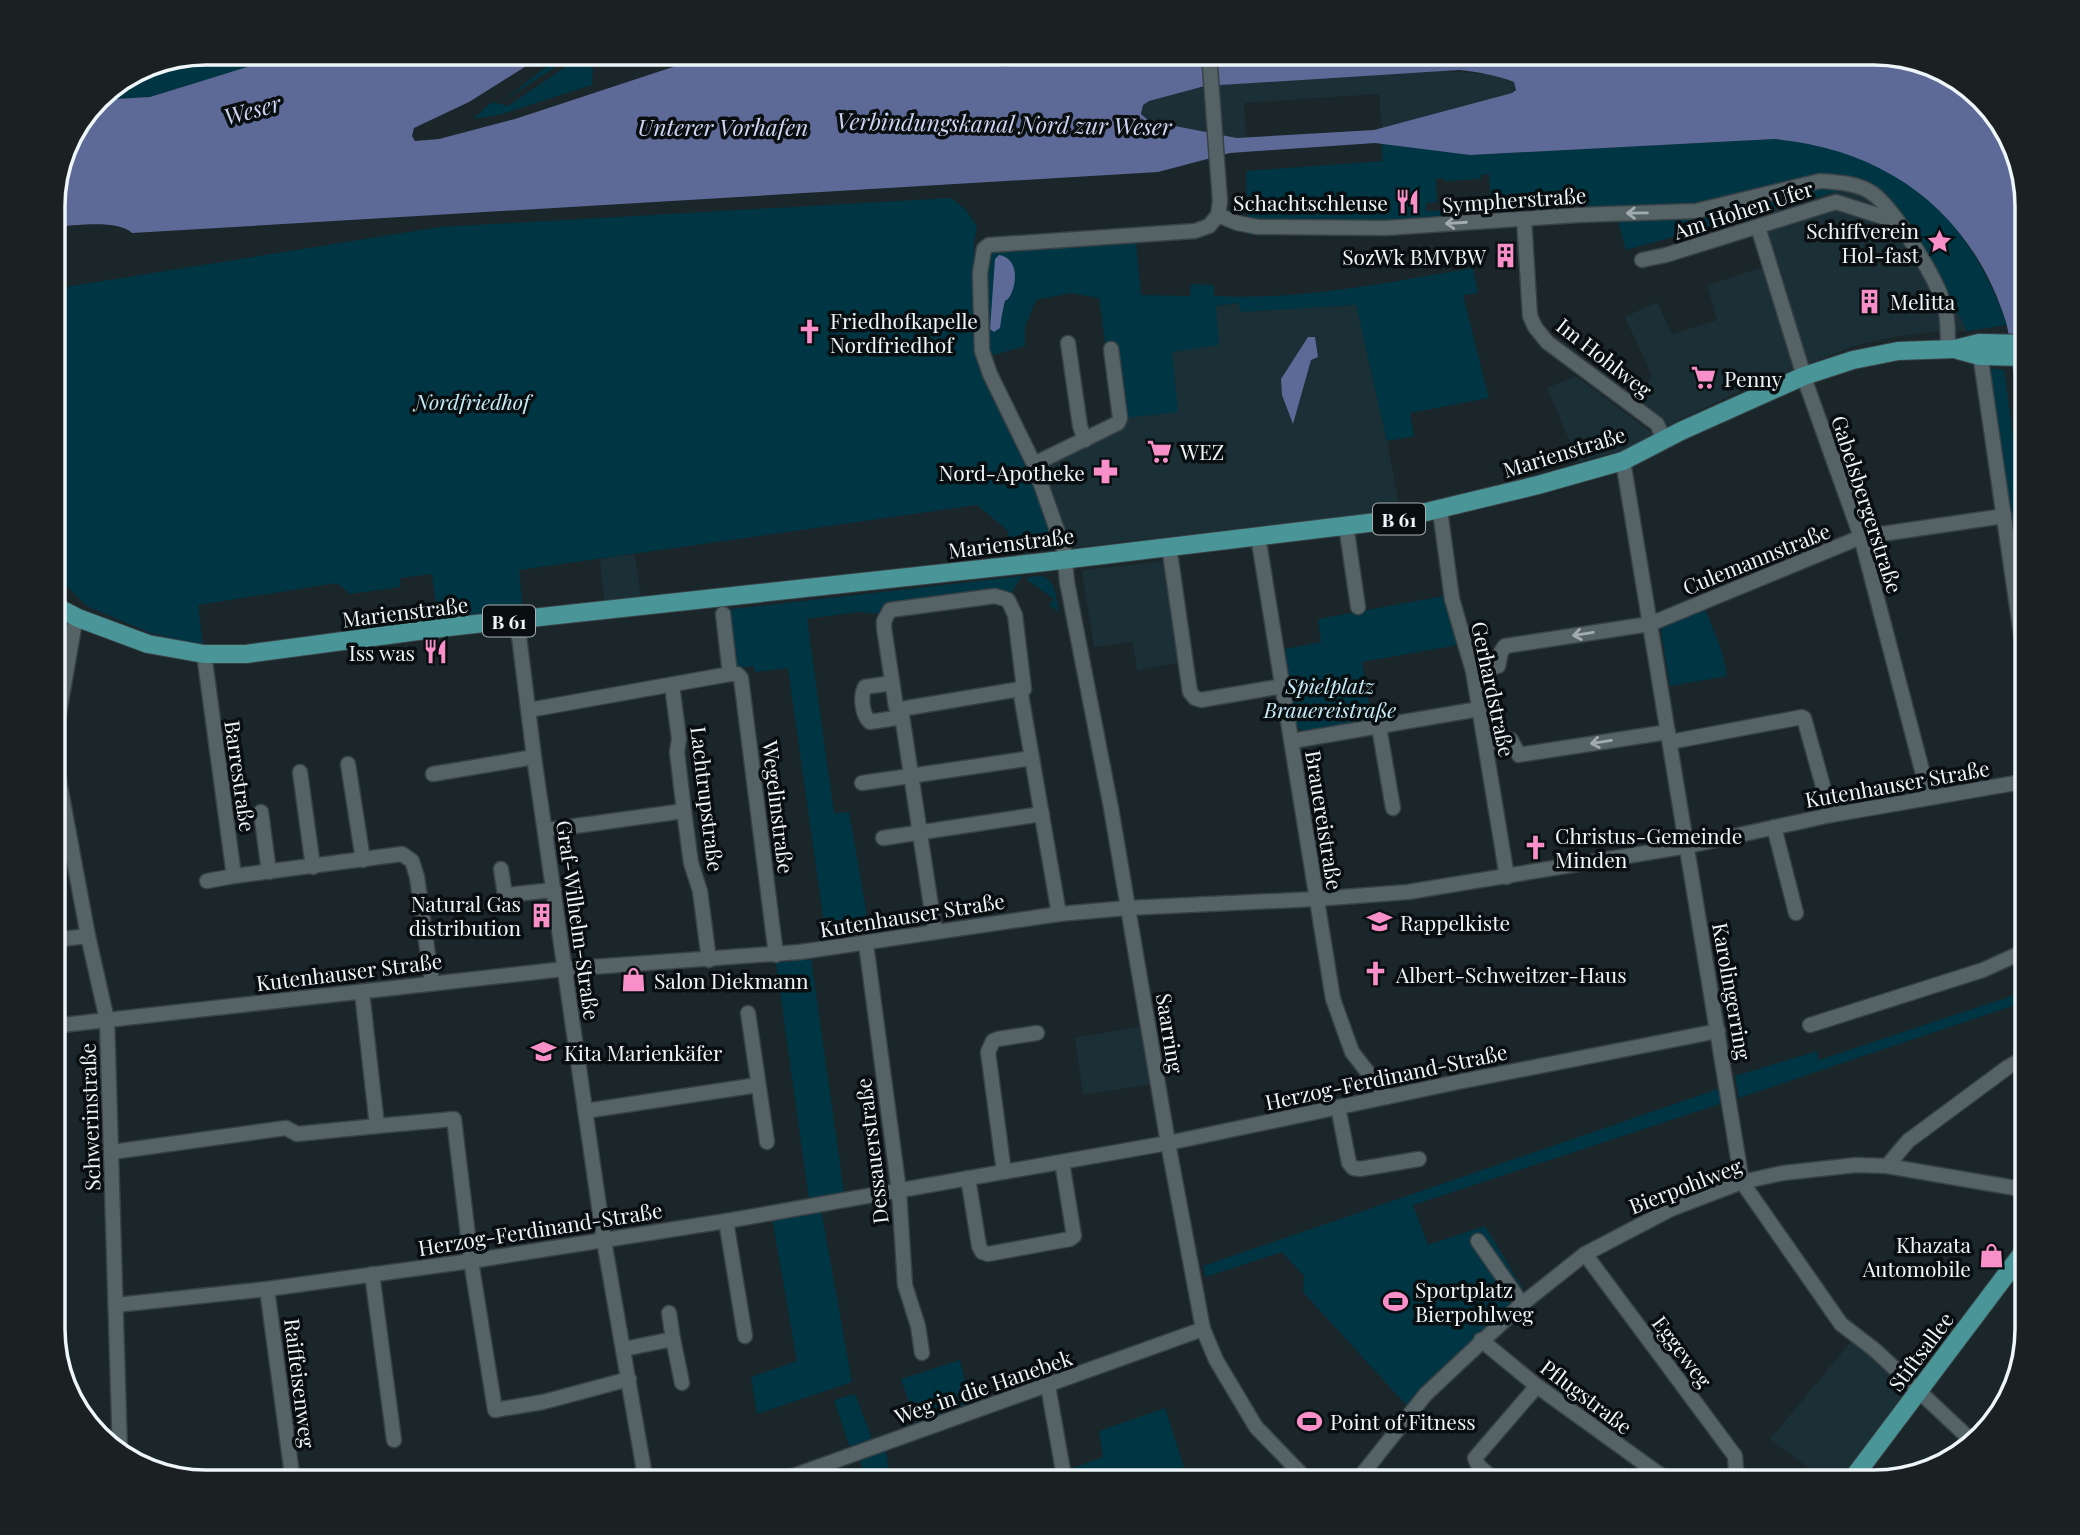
<svg xmlns="http://www.w3.org/2000/svg" width="2080" height="1535" font-family="'Playfair Display',serif">
<style>
.built{fill:#1b2f36}
.green{fill:#003543;fill-rule:evenodd}
.water{fill:#5d6a97;fill-rule:evenodd}
.lines{fill:none;stroke-linecap:round;stroke-linejoin:round}
.minor-casing{stroke:#384246;stroke-width:17}
.major-casing{stroke:#384246;stroke-width:20}
.minor{stroke:#556367;stroke-width:14}
.major{stroke:#4a9598;stroke-width:18}
.oneway{stroke:#a2acb0}
.labels{text-anchor:middle;dominant-baseline:central;stroke-width:7;stroke-linejoin:round;paint-order:stroke}
.shield{fill:#090e10;stroke:#a9b0b3;stroke-width:2}
.shield-label{font-size:19px;font-weight:bold;fill:#eef6f9}
.street-label{font-size:21px;fill:#eef6f9;stroke:#090e10}
.poi-label{font-size:21px;fill:#eef6f9;stroke:#090e10;text-anchor:start}
.park-label{font-size:21px;font-style:italic;fill:#c7ebf7;stroke:#090e10}
.water-label{font-size:23px;font-style:italic;fill:#cdd6f3;stroke:#090e10}
.rim{fill:none;stroke:#eef6f9;stroke-width:3.5}
</style>
<rect width="100%" height="100%" fill="#1a262a"/>
<g class="built">
<polygon points="980,53 1456,53 1442,54 1443,71 1488,74 1514,82 1517,86 1512,93 1382,129 1379,94 1244,103 1246,137 1238,138 1149,121 1141,114 1143,104 1149,101 1185,90 1229,84 1228,66 1192,66 1145,58 1002,67 989,63"/>
<polygon points="1868,183 1903,222 1949,293 1967,331 1931,332 1893,337 1854,346 1742,390 1665,427 1633,402 1652,376 1625,317 1657,302 1672,334 1717,320 1707,285 1764,267 1747,216"/>
<polygon points="1239,303 1241,312 1356,305 1387,441 1400,510 1070,548 1037,458 1116,419 1171,352 1216,306"/>
<polygon points="1576,376 1653,434 1654,434 1622,451 1579,462 1547,388"/>
<polygon points="635,554 641,598 604,601 600,559"/>
<polygon points="1166,561 1181,662 1137,671 1133,642 1094,647 1082,573 1085,570"/>
<polygon points="1143,1026 1153,1084 1083,1095 1075,1038"/>
<polygon points="1854,1338 1908,1390 1841,1482 1828,1482 1770,1439"/>
</g>
<g class="green">
<path d="M205,53H292L150,97L97,100C123,66 166,60 205,53Z"/>
<polygon points="563,53 577,53 502,102"/>
<polygon points="586,53 613,53 593,64 592,85 499,115 473,119 492,102 508,106"/>
<path d="M1774,139C1895,148 1968,213 2007,325L1967,331C1940,274 1906,232 1868,183L1626,250L1617,218C1537,225 1457,232 1376,234C1333,235 1291,232 1248,235L1246,171L1383,161L1381,143L1470,155ZM1489,174L1491,209L1426,211V203L1437,202L1436,179L1444,178V181L1481,179V175Z"/>
<polygon points="951,198 965,209 977,226 974,244 977,349 1038,488 1057,549 1011,554 1008,531 977,505 519,570 523,610 438,620 432,574 400,578 400,587 350,594 337,583 198,605 203,645 150,633 87,606 53,573 53,289 440,227"/>
<path d="M1136,241L1141,295L1190,296L1191,284L1214,285V296C1301,301 1388,282 1473,268L1478,293L1463,295L1489,398L1410,413L1414,436L1387,441L1356,305L1241,312L1238,303L1216,306L1219,345L1172,352L1178,412L1116,419L1099,298L1071,293L1036,300L1025,327V346L990,356L986,329L987,253L991,249Z"/>
<polygon points="1990,368 2004,370 2027,537 2027,640"/>
<polygon points="1022,576 1008,598 883,614 857,612 807,619 834,813 849,812 870,933 826,938 788,668 755,672 754,666 731,669 724,610"/>
<path d="M1042,576C1056,581 1056,598 1059,612L1049,605L1054,599L1027,580L1028,577Z"/>
<polygon points="1449,595 1463,644 1362,662 1372,720 1304,732 1295,726 1285,649 1321,642 1318,619"/>
<polygon points="1705,609 1722,652 1727,676 1670,686 1661,631 1662,628"/>
<polygon points="811,959 844,1192 809,1199 776,963"/>
<polygon points="2027,991 2027,1001 1739,1098 1735,1076 1817,1051 1819,1060"/>
<polygon points="1721,1088 1723,1103 1413,1205 1428,1245 1485,1226 1526,1294 1408,1407 1303,1292 1304,1276 1282,1252 1205,1277 1203,1266"/>
<polygon points="821,1209 852,1382 757,1414 751,1377 797,1361 772,1218"/>
<polygon points="960,1360 972,1409 918,1428 901,1379"/>
<polygon points="855,1394 874,1444 886,1452 891,1482 868,1482 860,1461 851,1451 834,1400"/>
<polygon points="1165,1408 1184,1467 1141,1482 1067,1482 1065,1471 1103,1457 1099,1431"/>
</g>
<g class="water">
<path d="M292,53H544L528,65L469,102L414,128L412,136L415,141L439,139L515,119L688,62L708,53H980L989,63L1002,67L1145,58L1192,66H1237L1456,53H1875L1967,84L2012,137L2027,205V470C2023,437 2018,403 2013,370C2011,354 2010,337 2006,322C1972,213 1887,149 1774,139L1470,155L1375,143L1230,153L1158,172L132,233C117,219 74,226 53,227V195L68,138L97,100L150,97ZM1459,70C1478,72 1496,75 1514,82L1516,90L1512,93L1374,130L1237,138L1149,121L1141,114L1143,105L1149,101L1205,86Z"/>
<path d="M999,255C1018,258 1018,282 1010,296C1004,305 1007,295 1004,305C1002,313 1001,321 1000,328L994,332L990,329L995,259Z"/>
<polygon points="1308,337 1315,337 1318,357 1311,360 1293,424 1282,395 1281,379"/>
</g>
<g class="lines">
<defs>
<g id="minor">
<polyline points="1209,53 1220,201 1218,215"/>
<polyline points="1218,215 1209,226 1195,231 989,245 984,249 980,273 982,351 990,374 1034,464 1064,550 1067,582 1111,808 1168,1143 1203,1329 1216,1360 1256,1427 1309,1482"/>
<path d="M1218,215L1237,223L1258,227L1386,228L1578,215L1696,211L1820,181C1836,182 1858,183 1872,193C1895,209 1940,284 1946,311C1948,324 1948,336 1948,349"/>
<polyline points="1524,219 1530,316 1535,327 1547,342 1657,424 1664,439"/>
<polyline points="1758,227 1807,386 1861,537 1929,797"/>
<polyline points="1642,260 1666,255 1836,202 1896,221"/>
<polyline points="1068,343 1080,426 1085,440"/>
<polyline points="1979,347 2027,675"/>
<polyline points="1623,461 1742,1182 1841,1324 1875,1350 1973,1442"/>
<polyline points="1034,464 1118,423 1120,418 1111,349"/>
<polyline points="1440,510 1452,599 1473,671 1507,877"/>
<polyline points="1346,525 1358,607"/>
<polyline points="1258,536 1333,999 1352,1052 1387,1097"/>
<polyline points="1169,546 1190,692 1195,698 1201,700 1283,686"/>
<polyline points="78,618 74,627 53,748 88,936 107,1020 120,1454"/>
<polyline points="517,620 534,757 604,1241 646,1482"/>
<polyline points="204,654 234,876 207,881"/>
<polyline points="1473,671 1498,666 1501,652 1505,646 1650,624 1861,537 2004,516"/>
<polyline points="730,674 737,674 741,678 776,955"/>
<path d="M892,683L865,687C860,696 862,715 870,722L902,717"/>
<polyline points="672,685 679,739 677,752 684,811 691,863 700,891 709,960"/>
<polyline points="901,709 896,707 884,628 884,621 890,610 995,596 1008,600 1015,615 1024,689 1020,689 1059,914"/>
<polyline points="901,709 935,932"/>
<polyline points="901,709 1020,689"/>
<polyline points="529,710 730,674 723,614"/>
<polyline points="1379,727 1393,808"/>
<polyline points="1292,741 1479,709"/>
<polyline points="1670,742 1802,717 1804,718 1831,815"/>
<polyline points="1485,743 1511,740 1519,755 1524,754 1668,732"/>
<polyline points="348,764 363,860"/>
<polyline points="300,772 313,867"/>
<polyline points="433,774 534,757"/>
<polyline points="862,783 1032,758"/>
<polyline points="261,812 269,872"/>
<polyline points="1774,827 1796,913"/>
<polyline points="546,830 684,811"/>
<polyline points="883,838 1042,814"/>
<polyline points="501,869 505,895 554,890"/>
<polyline points="234,876 402,854 412,861 417,877 432,983"/>
<polyline points="53,940 88,936"/>
<polyline points="866,944 899,1191 905,1285 918,1326 922,1353"/>
<polyline points="362,992 377,1126 454,1119 471,1261 495,1410 543,1402 629,1379"/>
<polyline points="748,1013 767,1142"/>
<polyline points="1810,1025 1983,970 2027,950"/>
<polyline points="53,1026 564,969 800,952 1059,914 1127,908 1316,899 1408,892 1688,846 1831,815 2027,781"/>
<polyline points="1338,1107 1349,1163 1353,1168 1360,1169 1419,1159"/>
<polyline points="585,1111 758,1085"/>
<polyline points="112,1152 286,1128 297,1134 377,1126"/>
<polyline points="1887,1166 1908,1141 2008,1067 2027,1056"/>
<polyline points="1004,1172 988,1052 993,1041 998,1039 1037,1033"/>
<polyline points="968,1178 979,1246 982,1252 988,1254 1070,1239 1074,1236 1062,1162"/>
<polyline points="726,1221 745,1336"/>
<polyline points="1478,1241 1522,1304"/>
<polyline points="1585,1254 1735,1456 1736,1470 1729,1482"/>
<polyline points="372,1274 394,1440"/>
<polyline points="267,1289 293,1482"/>
<polyline points="116,1305 267,1289 471,1261 726,1221 1168,1143 1453,1083 1718,1031"/>
<polyline points="669,1313 673,1339"/>
<polyline points="1481,1340 1537,1386 1670,1482"/>
<polyline points="624,1349 673,1339 682,1383"/>
<polyline points="1048,1386 1065,1482"/>
<polyline points="814,1469 819,1482"/>
<polyline points="776,1482 1203,1329"/>
<polyline points="1356,1482 1426,1394 1522,1304 1585,1254 1671,1209 1742,1182 1783,1173 1856,1165 1887,1166 2027,1190"/>
<polyline points="1496,1482 1478,1465 1475,1458 1537,1386"/>
</g>
<g id="major">
<polyline points="1958,350 1980,356 2027,357"/>
<polyline points="53,605 78,618 148,644 204,654 246,654 448,627 1045,562 1393,520 1538,485 1623,461 1681,431 1804,376 1853,360 1898,351 1955,349 1979,343 2027,344"/>
<polyline points="1850,1482 2027,1247"/>
</g>
</defs>
<use href="#minor" class="minor-casing"/>
<use href="#major" class="major-casing"/>
<use href="#minor" class="minor"/>
<use href="#major" class="major"/>
</g>
<defs><path id="oneway-shaft" d="M-6 0H5M1.5-3L5.5 0L1.5 3" fill="none" stroke-width="1.6" stroke-linecap="round" stroke-linejoin="round" transform="scale(1.75)"/></defs>
<g class="oneway">
<use href="#oneway-shaft" transform="translate(1637 213) rotate(179)"/>
<use href="#oneway-shaft" transform="translate(1456 223) rotate(176)"/>
<use href="#oneway-shaft" transform="translate(1583 634) rotate(171)"/>
<use href="#oneway-shaft" transform="translate(1601 742) rotate(171)"/>
</g>
<defs>
<symbol id="restaurant-bare" viewBox="-9 -9 18 18"><path d="M-5-6h1v4h1v-4h1v4h1v-4h1v5L-1.5 .5V6h-2V.5L-5-1ZM5-6V6H3V1.5H1.5Q1.5-4 5-6Z" fill="#f98fc9" stroke="#090e10" stroke-width="2.5" paint-order="stroke"/></symbol>
<symbol id="sight-bare" viewBox="-9 -9 18 18"><path d="M0-6L1.8-2.2L6-1.7L2.9 1.2L3.7 5.4L0 3.3L-3.7 5.4L-2.9 1.2L-6-1.7L-1.8-2.2Z" fill="#f98fc9" stroke="#090e10" stroke-width="2.5" paint-order="stroke"/></symbol>
<symbol id="building-bare" viewBox="-9 -9 18 18"><path d="M-4-6H4V6H1V3H-1V6H-4ZM-2.5-4.3h1.7v1.8h-1.7ZM.8-4.3h1.7v1.8H.8ZM-2.5-1h1.7V.8h-1.7ZM.8-1h1.7V.8H.8Z" fill="#f98fc9" stroke="#090e10" stroke-width="2.5" paint-order="stroke"/></symbol>
<symbol id="church-bare" viewBox="-9 -9 18 18"><path d="M-1.2-6h2.4v3.5h3.3v2.4h-3.3V6h-2.4V-.1h-3.3v-2.4h3.3Z" fill="#f98fc9" stroke="#090e10" stroke-width="2.5" paint-order="stroke"/></symbol>
<symbol id="supermarket-bare" viewBox="-9 -9 18 18"><path d="M-6-5.5h2.5l.6 2H6L4.5 2H-2.5L-4.4-4H-6ZM-1.5 3.2a1.3 1.3 0 1 0 .1 0ZM3 3.2a1.3 1.3 0 1 0 .1 0Z" fill="#f98fc9" stroke="#090e10" stroke-width="2.5" paint-order="stroke"/></symbol>
<symbol id="pharmacy-bare" viewBox="-9 -9 18 18"><path d="M-2-6h4v4h4v4h-4v4h-4v-4h-4v-4h4Z" fill="#f98fc9" stroke="#090e10" stroke-width="2.5" paint-order="stroke"/></symbol>
<symbol id="school-bare" viewBox="-9 -9 18 18"><path d="M0-5L7-2L0 1L-7-2ZM-4 1L0 2.5L4 1V4Q0 6-4 4Z" fill="#f98fc9" stroke="#090e10" stroke-width="2.5" paint-order="stroke"/></symbol>
<symbol id="shop-bare" viewBox="-9 -9 18 18"><path d="M-5-2.5h2.3a2.7 3.5 0 0 1 5.4 0H5L5.5 6h-11ZM-1.5-2.5h3a1.5 2.3 0 0 0-3 0Z" fill="#f98fc9" stroke="#090e10" stroke-width="2.5" paint-order="stroke"/></symbol>
<symbol id="stadium-bare" viewBox="-9 -9 18 18"><path d="M0-5a6.5 5 0 1 0 0 10a6.5 5 0 1 0 0-10ZM-3.5-1.8h7v3.6h-7Z" fill="#f98fc9" stroke="#090e10" stroke-width="2.5" paint-order="stroke"/></symbol>
</defs>
<g fill-rule="evenodd">
<use href="#restaurant-bare" x="1390" y="184" width="35" height="35"/>
<use href="#sight-bare" x="1922" y="224" width="35" height="35"/>
<use href="#building-bare" x="1488" y="238" width="35" height="35"/>
<use href="#building-bare" x="1852" y="284" width="35" height="35"/>
<use href="#church-bare" x="792" y="314" width="35" height="35"/>
<use href="#supermarket-bare" x="1686" y="360" width="35" height="35"/>
<use href="#supermarket-bare" x="1142" y="434" width="35" height="35"/>
<use href="#pharmacy-bare" x="1088" y="454" width="35" height="35"/>
<use href="#restaurant-bare" x="418" y="634" width="35" height="35"/>
<use href="#church-bare" x="1518" y="830" width="35" height="35"/>
<use href="#building-bare" x="524" y="898" width="35" height="35"/>
<use href="#school-bare" x="1362" y="904" width="35" height="35"/>
<use href="#church-bare" x="1358" y="956" width="35" height="35"/>
<use href="#shop-bare" x="616" y="962" width="35" height="35"/>
<use href="#school-bare" x="526" y="1034" width="35" height="35"/>
<use href="#shop-bare" x="1974" y="1238" width="35" height="35"/>
<use href="#stadium-bare" x="1378" y="1284" width="35" height="35"/>
<use href="#stadium-bare" x="1292" y="1404" width="35" height="35"/>
</g>
<g class="labels">
<g class="shield">
<rect x="1373" y="503.5" width="52" height="31" rx="5"/>
<rect x="483" y="605.5" width="52" height="31" rx="5"/>
</g>
<g class="shield-label">
<text x="1399" y="519">B 61</text>
<text x="509" y="621">B 61</text>
</g>
<g class="street-label">
<text transform="translate(1514 199) rotate(-4)">Sympherstraße</text>
<text transform="translate(1743 209) rotate(-18)">Am Hohen Ufer</text>
<text transform="translate(1605 357) rotate(38)">Im Hohlweg</text>
<text transform="translate(1564 451) rotate(-17)">Marienstraße</text>
<text transform="translate(1868 504) rotate(72)">Gabelsbergerstraße</text>
<text transform="translate(1011 542) rotate(-7)">Marienstraße</text>
<text transform="translate(1756 558) rotate(-22)">Culemannstraße</text>
<text transform="translate(405 611) rotate(-7)">Marienstraße</text>
<text transform="translate(1494 689) rotate(78)">Gerhardstraße</text>
<text transform="translate(241 776) rotate(82)">Barrestraße</text>
<text transform="translate(1897 783) rotate(-10)">Kutenhauser Straße</text>
<text transform="translate(708 799) rotate(83)">Lachtrupstraße</text>
<text transform="translate(779 807) rotate(83)">Wegelinstraße</text>
<text transform="translate(1325 820) rotate(81)">Brauereistraße</text>
<text transform="translate(912 914) rotate(-9)">Kutenhauser Straße</text>
<text transform="translate(579 920) rotate(82)">Graf-Wilhelm-Straße</text>
<text transform="translate(349 971) rotate(-7)">Kutenhauser Straße</text>
<text transform="translate(1733 991) rotate(80)">Karolingerring</text>
<text transform="translate(1171 1033) rotate(81)">Saarring</text>
<text transform="translate(1386 1076) rotate(-12)">Herzog-Ferdinand-Straße</text>
<text transform="translate(89 1117) rotate(-92)">Schwerinstraße</text>
<text transform="translate(871 1151) rotate(-97)">Dessauerstraße</text>
<text transform="translate(1685 1185) rotate(-21)">Bierpohlweg</text>
<text transform="translate(540 1228) rotate(-9)">Herzog-Ferdinand-Straße</text>
<text transform="translate(1683 1351) rotate(53)">Eggeweg</text>
<text transform="translate(1920 1351) rotate(-53)">Stiftsallee</text>
<text transform="translate(301 1383) rotate(83)">Raiffeisenweg</text>
<text transform="translate(983 1386) rotate(-19)">Weg in die Hanebek</text>
<text transform="translate(1587 1396) rotate(37)">Pflugstraße</text>
</g>
<g class="poi-label">
<text x="1388" y="202" text-anchor="end">Schachtschleuse</text>
<text x="1919" y="230" text-anchor="end">Schiffverein<tspan x="1919" dy="24">Hol-fast</tspan></text>
<text x="1486" y="256" text-anchor="end">SozWk BMVBW</text>
<text x="1890" y="301">Melitta</text>
<text x="830" y="320">Friedhofkapelle<tspan x="830" dy="24">Nordfriedhof</tspan></text>
<text x="1724" y="378">Penny</text>
<text x="1180" y="451">WEZ</text>
<text x="1085" y="472" text-anchor="end">Nord-Apotheke</text>
<text x="415" y="652" text-anchor="end">Iss was</text>
<text x="1555" y="835">Christus-Gemeinde<tspan x="1555" dy="24">Minden</tspan></text>
<text x="521" y="903" text-anchor="end">Natural Gas<tspan x="521" dy="24">distribution</tspan></text>
<text x="1400" y="922">Rappelkiste</text>
<text x="1396" y="974">Albert-Schweitzer-Haus</text>
<text x="654" y="980">Salon Diekmann</text>
<text x="564" y="1052">Kita Marienkäfer</text>
<text x="1971" y="1244" text-anchor="end">Khazata<tspan x="1971" dy="24">Automobile</tspan></text>
<text x="1415" y="1289">Sportplatz<tspan x="1415" dy="24">Bierpohlweg</tspan></text>
<text x="1330" y="1421">Point of Fitness</text>
</g>
<g class="park-label">
<text x="472" y="401">Nordfriedhof</text>
<text x="1330" y="685">Spielplatz<tspan x="1330" dy="24">Brauereistraße</tspan></text>
</g>
<g class="water-label">
<text transform="translate(252 109) rotate(-15)">Weser</text>
<text transform="translate(1004 123) rotate(1)">Verbindungskanal Nord zur Weser</text>
<text x="723" y="126">Unterer Vorhafen</text>
</g>
</g>
<path d="M0 0H2080V1535H0ZM206 65H1874A141 141 0 0 1 2015 206V1329A141 141 0 0 1 1874 1470H206A141 141 0 0 1 65 1329V206A141 141 0 0 1 206 65Z" fill="#1b2123" fill-rule="evenodd"/>
<path class="rim" d="M206 65H1874A141 141 0 0 1 2015 206V1329A141 141 0 0 1 1874 1470H206A141 141 0 0 1 65 1329V206A141 141 0 0 1 206 65Z"/>
</svg>
